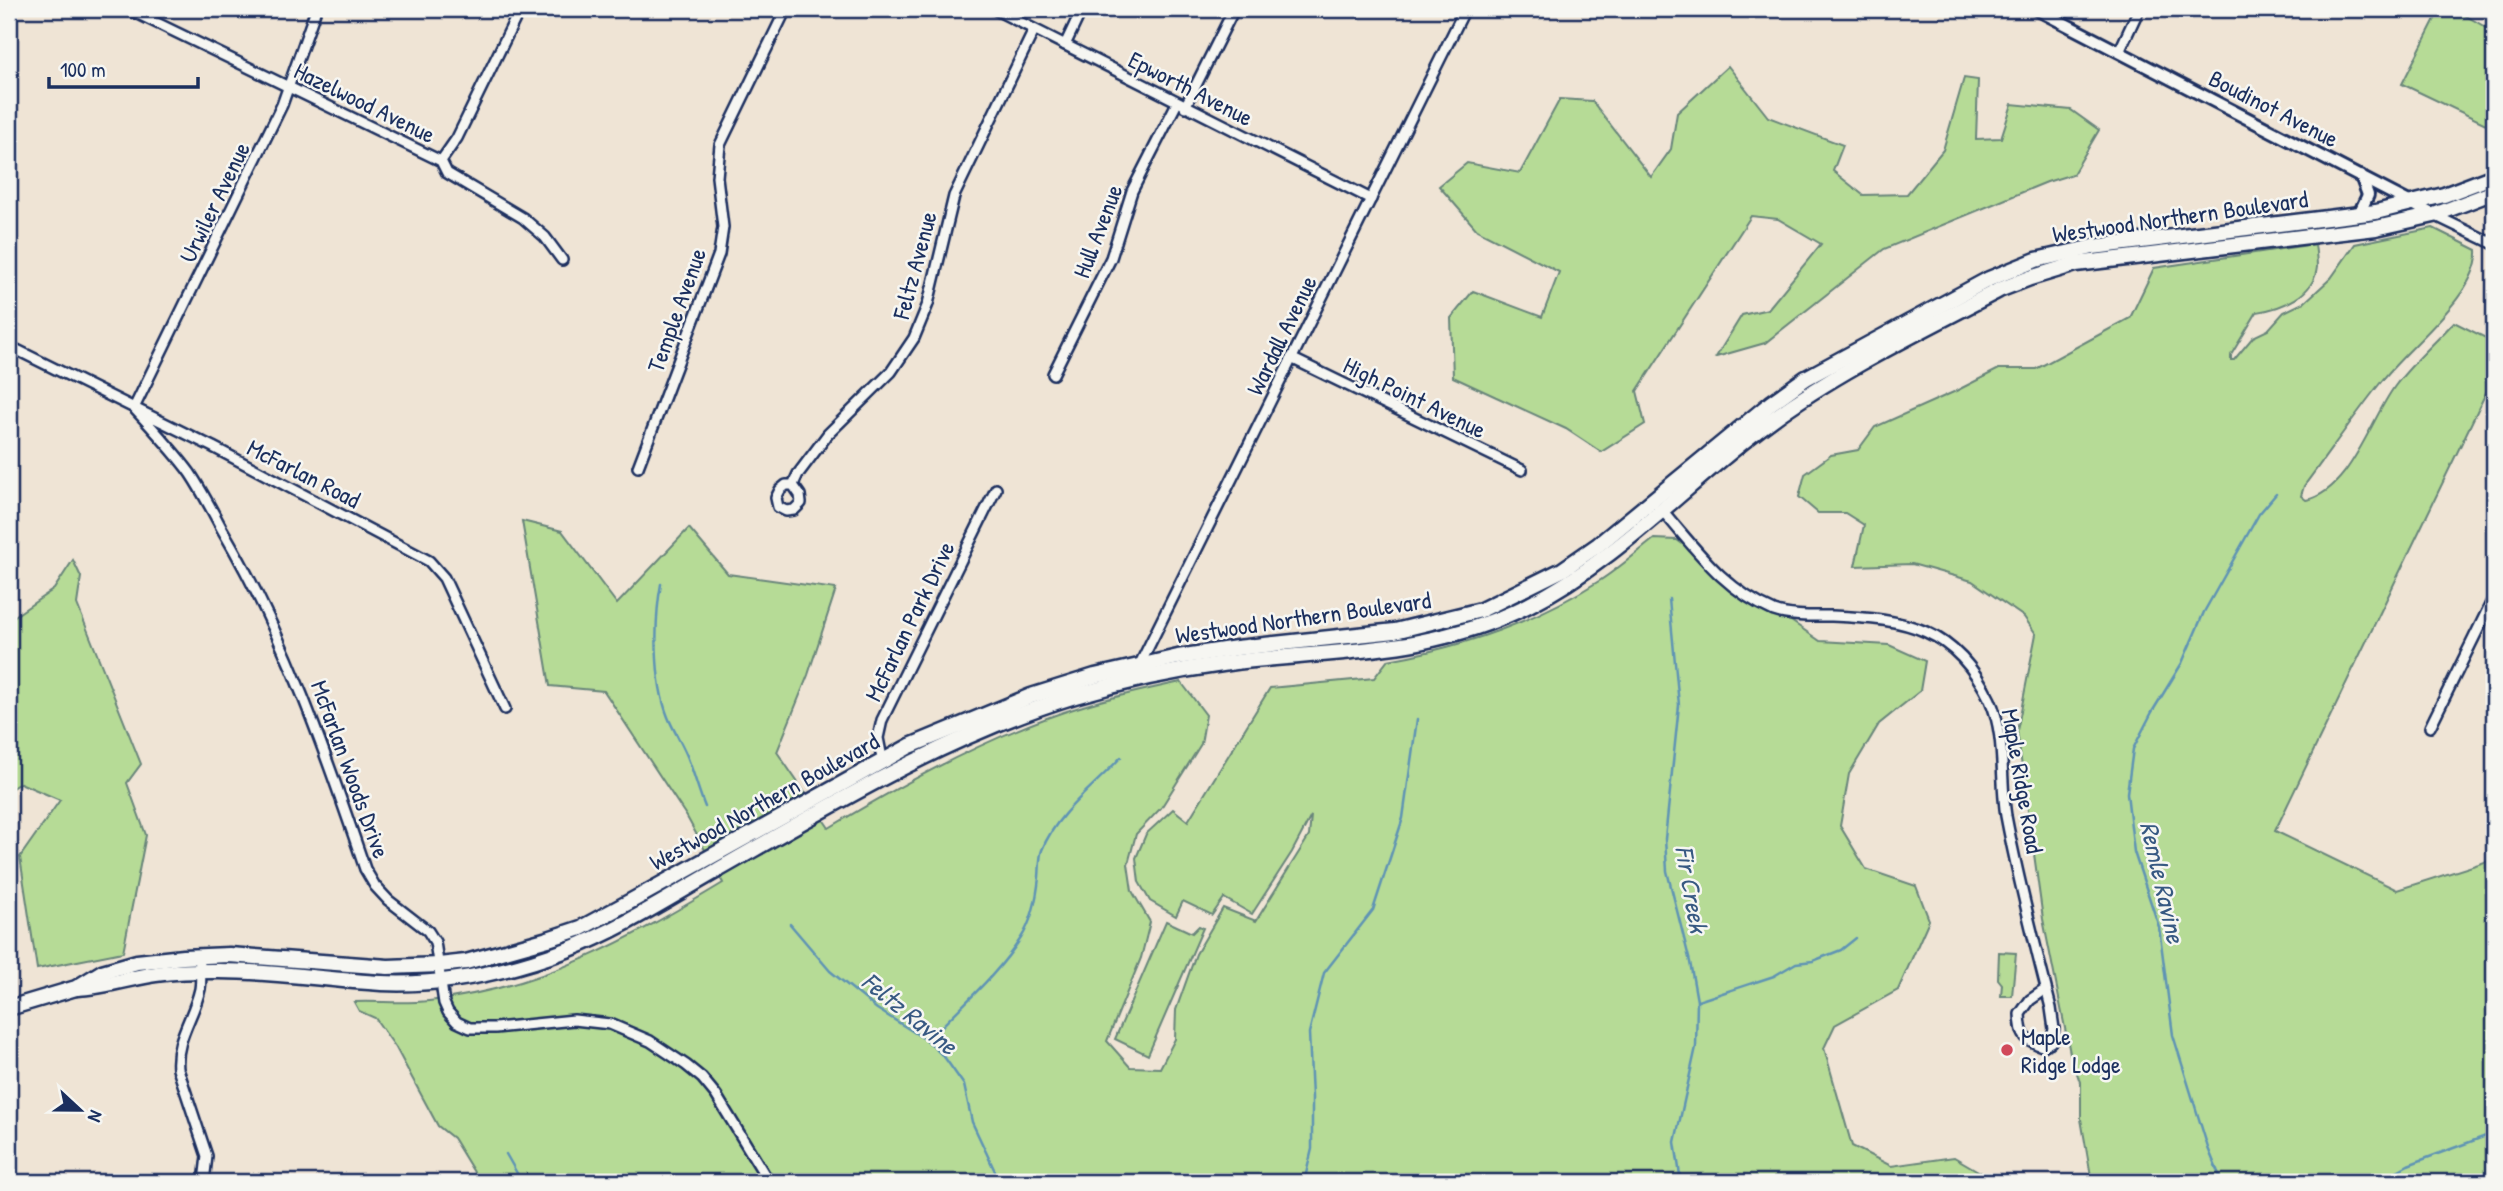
<svg xmlns="http://www.w3.org/2000/svg" width="2503" height="1191" font-family="'Patrick Hand',sans-serif">
<style>
.green{fill:#b6db96;stroke:#68857a;stroke-width:2}
.lines{fill:none;stroke-linecap:round;stroke-linejoin:round}
.stream{stroke:#5f94b4;stroke-width:2.5}
.minor-casing{stroke:#1b2f5e;stroke-width:14}
.tertiary-casing{stroke:#1b2f5e;stroke-width:16}
.primary-casing{stroke:#1b2f5e;stroke-width:19}
.minor{stroke:#f6f6f2;stroke-width:9}
.tertiary{stroke:#f6f6f2;stroke-width:10}
.primary{stroke:#f6f6f2;stroke-width:14}
.poi-dot{fill:#d1495b;stroke:#f6f6f2;stroke-width:2.5}
.labels{text-anchor:middle;dominant-baseline:central;stroke-width:5;stroke-linejoin:round;paint-order:stroke}
.street-label{font-size:24px;fill:#1b2f5e;stroke:#f6f6f2}
.poi-label{font-size:24px;fill:#1b2f5e;stroke:#f6f6f2;text-anchor:start}
.water-label{font-size:26px;font-style:italic;fill:#375982;stroke:#f6f6f2}
</style>
<rect width="100%" height="100%" fill="#efe4d5"/>
<filter id="ink" filterUnits="userSpaceOnUse"><feTurbulence type="fractalNoise" baseFrequency=".0143" numOctaves="2"/><feDisplacementMap in="SourceGraphic" scale="14" xChannelSelector="R" yChannelSelector="G"/><feConvolveMatrix kernelMatrix="1 2 1 2 8 2 1 2 1" color-interpolation-filters="sRGB"/></filter>
<g filter="url(#ink)">
<g class="green">
<polygon points="2440,9 2454,9 2494,32 2494,46 2490,60 2494,64 2494,128 2402,84"/>
<polygon points="1728,66 1768,117 1843,145 1833,171 1863,195 1907,194 1943,150 1964,78 1978,80 1976,139 2001,138 2012,104 2071,110 2099,130 2073,174 2047,182 1884,249 1765,343 1716,357 1742,315 1768,309 1821,244 1778,219 1751,216 1637,391 1645,424 1601,452 1566,429 1453,377 1451,318 1473,291 1542,317 1559,272 1477,230 1439,186 1467,163 1520,173 1560,99 1592,101 1651,177 1671,149 1677,113"/>
<path d="M2433,228L2477,250C2480,294 2406,348 2381,382C2354,416 2330,451 2304,486L2301,496L2306,500C2350,491 2370,420 2395,386C2412,363 2435,343 2454,322L2494,342V376L2275,831L2397,890L2494,859V1182H2092L2081,1119V1085L2070,1053L2043,919L2017,731L2036,634L2024,617L1972,581L1912,564L1855,566L1864,525L1845,513H1818L1799,497L1805,474L1831,455L1858,450L1875,427L1956,391L1999,369H2036L2130,318L2154,268L2315,244C2316,252 2317,260 2317,267C2314,296 2282,308 2257,312L2231,355V360H2234L2253,337L2268,330L2284,312L2305,302L2331,278L2355,244Z"/>
<path d="M522,521L562,531L617,604L689,528L728,574L836,589L808,675L777,752L829,828C905,782 998,731 1083,706C1115,696 1148,689 1181,682L1206,715L1201,744L1161,808L1136,834L1128,864L1132,891L1150,922L1141,958L1107,1041L1130,1067L1160,1068L1175,1039L1176,1010L1196,954L1223,908L1256,921L1309,836L1311,816L1292,852L1252,914L1224,898L1212,915L1183,901L1176,916L1150,901L1139,882L1136,858L1146,834L1173,809L1188,821L1270,688L1374,678L1388,660C1463,647 1535,622 1599,581C1618,569 1636,553 1654,539L1677,540L1702,558L1728,584L1778,612L1820,641L1889,645L1925,661L1920,691L1879,724L1849,774L1840,826L1866,869L1916,886L1929,920L1898,990L1835,1025L1824,1048L1852,1146L1891,1166L1954,1157L1997,1182H480L453,1138L438,1126L396,1048L375,1018L359,1011L354,1002C379,1001 404,1004 429,1001C543,988 627,941 723,883L687,817L604,691L550,686Z"/>
<polygon points="73,560 81,577 77,604 141,764 127,783 146,835 123,952 37,969 20,857 60,800 20,783 9,790 9,620 54,589"/>
<polygon points="1166,921 1192,933 1199,926 1203,928 1148,1055 1115,1039"/>
<polygon points="1999,952 2016,953 2012,996 2001,996 2002,984 1998,979"/>
</g>
<g class="lines">
<g class="stream">
<path d="M661,584C654,621 654,682 668,717C674,732 684,746 689,761C695,777 699,792 705,807"/>
<polyline points="1669,599 1679,705 1665,839 1667,871 1690,962 1697,1001 1696,1047 1675,1142 1681,1182"/>
<polyline points="790,924 830,971 877,1009 928,1041 945,1058 964,1085 972,1122 1000,1182"/>
<polyline points="1698,1001 1774,976 1796,963 1813,961 1841,950 1856,938"/>
<path d="M928,1041C959,1007 996,977 1021,938C1032,921 1037,897 1039,877C1040,868 1039,858 1042,850C1057,812 1094,787 1121,757"/>
<polyline points="506,1154 522,1182"/>
<polyline points="1304,1182 1312,1149 1312,1097 1309,1033 1324,973 1373,910 1403,818 1417,719"/>
<polyline points="2222,1182 2208,1148 2173,1035 2159,927 2134,852 2127,793 2133,749 2152,712 2182,663 2204,612 2259,514 2276,494"/>
<polyline points="2377,1182 2408,1165 2494,1133"/>
</g>
<defs>
<g id="minor">
<polyline points="128,9 441,161 447,173 523,218 545,237 562,260"/>
<path d="M316,9L282,105L134,408C153,429 173,450 190,473C202,491 212,510 222,529C285,636 325,751 365,869L375,886L388,900L428,931L435,942L444,1003L448,1012L457,1022L470,1028H495L574,1020L610,1024L650,1041L686,1065L702,1078L716,1095L769,1182"/>
<polyline points="994,9 1371,199"/>
<polyline points="1065,45 1082,9"/>
<polyline points="2119,52 2139,9"/>
<polyline points="1185,107 1234,9"/>
<polyline points="441,161 457,138 520,9"/>
<polyline points="2434,215 2494,244"/>
<polyline points="9,346 213,447 429,561 444,578 505,709"/>
<polyline points="1291,358 1522,470"/>
<polyline points="1053,374 1111,258 1132,191 1177,103"/>
<polyline points="638,467 719,254 723,227 717,177 720,145 786,9"/>
<polyline points="793,485 800,495 801,503 794,510 786,511 778,507 776,498 780,490 786,485 793,485 798,474 828,434 891,372 914,338 928,304 954,196 1034,30"/>
<path d="M1661,509C1696,549 1723,589 1774,611C1790,617 1814,616 1832,616C1906,619 1955,627 1990,700C2006,735 2000,779 2006,816C2018,880 2035,944 2051,1008L2054,1029L2051,1042L2042,1046C2022,1039 2021,1034 2020,1014L2030,1000L2046,989"/>
<polyline points="1138,668 1465,9"/>
<polyline points="2430,727 2494,597"/>
<polyline points="883,763 878,738 882,720 996,489"/>
<path d="M199,955C200,966 202,978 200,989C194,1017 175,1039 178,1069L207,1156L204,1182"/>
</g>
<g id="tertiary">
<polyline points="2036,9 2434,215"/>
<polyline points="2359,214 2368,195 2361,176"/>
</g>
<g id="primary">
<path d="M77,988C105,987 124,979 150,975C170,971 192,971 213,971C269,970 325,980 381,983C443,986 508,972 567,950C619,930 667,899 716,871C832,805 947,735 1075,696C1125,681 1177,670 1229,663C1336,649 1427,656 1527,606C1622,558 1686,482 1770,421C1839,370 1923,330 1999,290L2030,278L2076,264L2376,228L2434,215L2494,192"/>
<polyline points="9,1008 76,988 102,972 137,962 183,957 229,955 388,967 439,965 466,962 548,939 581,928 631,901 910,746 1031,696 1095,676 1178,657 1237,648 1395,631 1481,610 1562,570 1598,545 1771,403 1806,378 1989,279 2036,260 2093,247 2376,212 2444,195 2494,176"/>
</g>
</defs>
<use href="#minor" class="minor-casing"/>
<use href="#tertiary" class="tertiary-casing"/>
<use href="#primary" class="primary-casing"/>
<use href="#minor" class="minor"/>
<use href="#tertiary" class="tertiary"/>
<use href="#primary" class="primary"/>
</g>
</g>
<circle class="poi-dot" cx="2007" cy="1050" r="7"/>
<g class="labels">
<g class="street-label">
<text transform="translate(1191 88) rotate(27)">Epworth Avenue</text>
<text transform="translate(365 102) rotate(26)">Hazelwood Avenue</text>
<text transform="translate(2274 108) rotate(27)">Boudinot Avenue</text>
<text transform="translate(214 202) rotate(-64)">Urwiler Avenue</text>
<text transform="translate(2180 216) rotate(-8)">Westwood Northern Boulevard</text>
<text transform="translate(1097 231) rotate(-69)">Hull Avenue</text>
<text transform="translate(914 265) rotate(-75)">Feltz Avenue</text>
<text transform="translate(676 310) rotate(-70)">Temple Avenue</text>
<text transform="translate(1281 335) rotate(-64)">Wardall Avenue</text>
<text transform="translate(1415 397) rotate(26)">High Point Avenue</text>
<text transform="translate(304 473) rotate(27)">McFarlan Road</text>
<text transform="translate(1303 617) rotate(-8)">Westwood Northern Boulevard</text>
<text transform="translate(909 621) rotate(-64)">McFarlan Park Drive</text>
<text transform="translate(351 769) rotate(70)">McFarlan Woods Drive</text>
<text transform="translate(2023 781) rotate(80)">Maple Ridge Road</text>
<text transform="translate(764 801) rotate(-29)">Westwood Northern Boulevard</text>
</g>
<g class="poi-label">
<text x="2021" y="1036">Maple<tspan x="2021" dy="28">Ridge Lodge</tspan></text>
</g>
<g class="water-label">
<text transform="translate(2163 882) rotate(77)">Remle Ravine</text>
<text transform="translate(1692 889) rotate(80)">Fir Creek</text>
<text transform="translate(910 1013) rotate(39)">Feltz Ravine</text>
</g>
</g>
<rect width="2503" height="1191" fill="none" stroke="#f6f6f2" stroke-width="35"/>
<rect x="18" y="18" width="2468" height="1156" fill="none" stroke="#1b2f5e" stroke-width="2.5" filter="url(#ink)"/>
<g transform="translate(80 1110) rotate(112)" stroke="#f6f6f2" stroke-width="5" paint-order="stroke">
<path d="M0-5L12 26L0 18L-12 26Z" fill="#1b2f5e"/>
<text y="-10" font-size="19" font-weight="bold" text-anchor="middle" fill="#1b2f5e">N</text>
</g>
<path d="M49 77v10h149v-10" fill="none" stroke="#1b2f5e" stroke-width="3.5"/>
<text x="60" y="77" font-size="21" fill="#1b2f5e" stroke="#f6f6f2" stroke-width="5" paint-order="stroke">100 m</text>
</svg>
